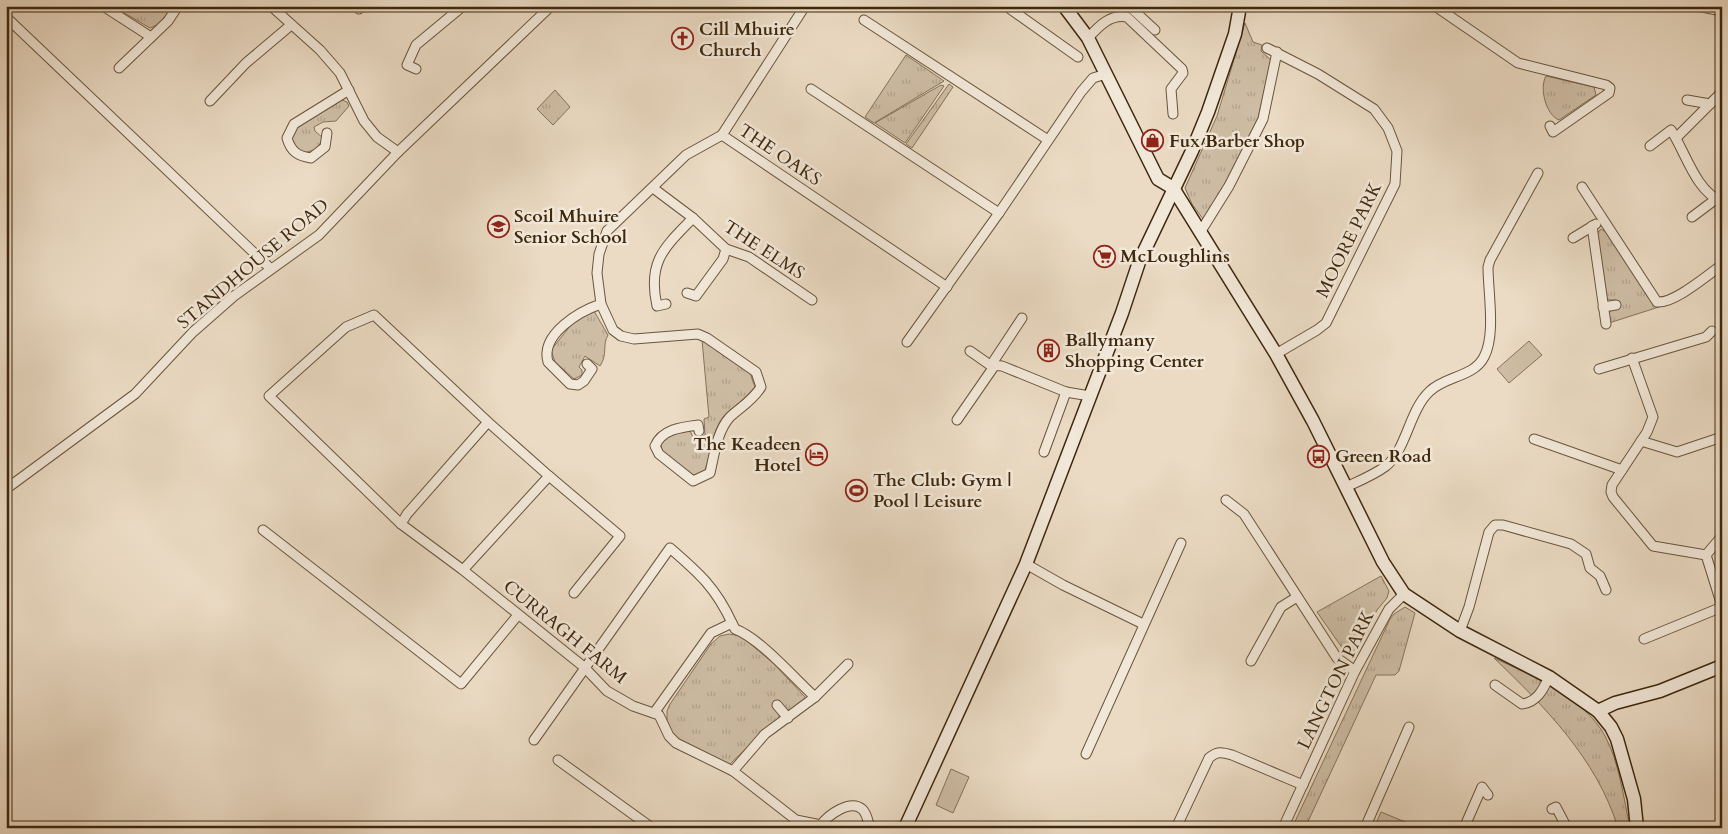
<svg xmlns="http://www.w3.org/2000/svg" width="1728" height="834" font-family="Cardo,serif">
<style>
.grass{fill:url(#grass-tufts);stroke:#867259}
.green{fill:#cebda5;stroke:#867259}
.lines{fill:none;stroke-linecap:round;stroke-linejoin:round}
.street-casing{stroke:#69553b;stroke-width:11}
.secondary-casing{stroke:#3e280d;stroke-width:15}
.street{stroke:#f2e8d9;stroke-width:9}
.secondary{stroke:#f2e8d9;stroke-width:12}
.labels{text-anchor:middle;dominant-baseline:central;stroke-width:5;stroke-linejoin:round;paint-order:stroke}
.poi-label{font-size:18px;font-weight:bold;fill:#3e280d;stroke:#f2e8d9;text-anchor:start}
.street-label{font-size:18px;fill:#3e280d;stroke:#f2e8d9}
</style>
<defs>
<pattern id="grass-tufts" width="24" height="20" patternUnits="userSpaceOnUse" patternTransform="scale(1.25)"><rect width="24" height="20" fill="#cebda5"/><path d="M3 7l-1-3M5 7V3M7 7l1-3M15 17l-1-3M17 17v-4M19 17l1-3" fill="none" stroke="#b2a28d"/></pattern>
</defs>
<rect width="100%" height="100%" fill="#ebdbc4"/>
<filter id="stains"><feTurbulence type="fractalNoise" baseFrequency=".004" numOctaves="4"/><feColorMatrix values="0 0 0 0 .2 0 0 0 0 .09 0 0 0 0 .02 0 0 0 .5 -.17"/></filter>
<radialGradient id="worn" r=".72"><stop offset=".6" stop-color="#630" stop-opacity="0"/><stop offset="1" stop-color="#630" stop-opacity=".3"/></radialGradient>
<g class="grass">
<polygon points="173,6 159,24 150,28 114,7"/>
<polygon points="1245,23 1253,42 1262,45 1261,51 1271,60 1258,118 1210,214 1203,219 1192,204 1185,188 1217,116"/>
<polygon points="906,55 944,81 874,123 865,117"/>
<path d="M1546,76L1594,87L1596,95L1559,120C1546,115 1539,88 1546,76Z"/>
<polygon points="949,84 953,87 912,148 906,144"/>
<polygon points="941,85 944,86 905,143 875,123"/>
<polygon points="555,90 570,107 553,125 537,109"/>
<path d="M340,99L347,102L349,106L336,121L323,122L314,127L315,131L323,138L317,149L304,153C293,146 290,141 292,129Z"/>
<polygon points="1601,229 1606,232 1651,301 1662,306 1609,323 1609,312 1617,307 1616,300 1610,300 1605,297 1597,233"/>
<path d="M594,311L608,335C602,345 608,354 600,366L585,356L579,367L582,370V375L574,379L555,362L551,350L575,320Z"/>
<path d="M702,340L750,373L755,387C747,400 733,405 723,417C712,431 711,453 705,470L700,474L692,475L662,451L660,441C666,434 681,429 690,431L694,439L705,435L704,419L709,417Z"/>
<polygon points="1381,576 1389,591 1387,598 1377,610 1357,649 1349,652 1343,649 1317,612"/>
<polygon points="1405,607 1415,613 1399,671 1395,675 1376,675 1305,828 1292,828 1390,619 1394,614"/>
<polygon points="729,634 741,636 773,663 805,697 805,700 790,710 774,707 779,715 779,720 763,732 729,765 679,739 671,731 667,722 667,711 670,704 711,644 720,636"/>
<path d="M1494,658C1531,675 1585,698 1605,736C1619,761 1624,800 1630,828H1618C1597,759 1544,706 1494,658Z"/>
<polygon points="1381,812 1420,828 1374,828"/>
</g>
<g class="green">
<polygon points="1529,341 1542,355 1509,383 1497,369"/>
<polygon points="951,769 969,777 953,813 936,805"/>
</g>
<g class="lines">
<defs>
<g id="street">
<polyline points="103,6 151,37"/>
<polyline points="271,6 320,50 340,73 364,121 377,137 398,152"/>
<polyline points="357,6 359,9"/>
<polyline points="805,6 722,135 947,287"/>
<polyline points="1006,6 1078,57"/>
<polyline points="1129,6 1155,30"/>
<polyline points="1435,6 1518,63 1606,85 1610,88 1609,93 1553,132 1550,126"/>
<polyline points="1697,6 1722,11"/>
<polyline points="6,17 271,269"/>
<polyline points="864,20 1048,140"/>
<path d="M1088,38C1099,26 1110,14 1127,17L1182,69L1183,73L1171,89L1173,114"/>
<polyline points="1267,48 1318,74 1374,109 1388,128 1397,151 1395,184 1326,323 1317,330 1276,354"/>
<polyline points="119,68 168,21 178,6"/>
<polyline points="416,69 407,65 416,45 463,6"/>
<polyline points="811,89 999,213"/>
<polyline points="1687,100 1710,104"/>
<polyline points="210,101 246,63 291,25"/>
<path d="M327,133L325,147L311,158C298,156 291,152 287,138L294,124L349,90"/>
<polyline points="1676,138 1722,92"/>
<path d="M1650,146L1671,130C1686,153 1695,190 1722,202"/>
<path d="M1582,187L1657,302C1674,304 1707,275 1722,265"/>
<polyline points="653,188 693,218 726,249 749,257 812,300"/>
<polyline points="1692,217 1716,199"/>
<polyline points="1592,226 1606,324"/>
<polyline points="1201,231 1229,186 1263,119 1277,52"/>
<polyline points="1573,238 1596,224"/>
<polyline points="687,293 696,296 723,259 726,249"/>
<path d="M666,304L657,306C647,261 665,247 693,218"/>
<polyline points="1603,307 1616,305"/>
<polyline points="907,342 999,213 1081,92 1093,78 1106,74"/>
<polyline points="970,351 990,365 1002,366 1066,392 1090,396"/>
<polyline points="1632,358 1653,417 1647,432 1612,485 1611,492 1613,497 1653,546 1706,555 1722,606"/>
<path d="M587,364L592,369L584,381L578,385L570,384L548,362C540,334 580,311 601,304"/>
<polyline points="991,365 1022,318"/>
<polyline points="1599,369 1706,337 1712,331"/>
<polyline points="957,420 995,365"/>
<path d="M699,431L698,425C682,427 662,429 655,446L659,454L693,481L710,473C714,456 717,431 730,417C741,407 753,400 761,387L756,372L707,338L698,334L634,339L621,336L613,330L601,304L597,273L599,254L607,231L686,155L722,135"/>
<polyline points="1534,439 1622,470"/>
<polyline points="1641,441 1677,452 1722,437"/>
<polyline points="1044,452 1066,392"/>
<polyline points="549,476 620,536 574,593"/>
<path d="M1346,487C1359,481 1374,475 1386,466C1407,449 1409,410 1430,391C1445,376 1474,377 1484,357C1496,335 1488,292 1488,267L1490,260L1538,173"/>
<polyline points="6,489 135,394 193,332 234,296 319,235 398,152 551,6"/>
<polyline points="1226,500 1244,514 1337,658 1355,671"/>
<path d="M401,524L463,570L584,667L607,691L633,706L659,715L669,736L676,743L733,771L796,820L821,825C828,815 850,799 862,809C867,813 868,822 870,828"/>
<polyline points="263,530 461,684 518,615"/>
<polyline points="1706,555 1722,536"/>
<polyline points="1026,564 1063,585 1143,624"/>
<polyline points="463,570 549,476 488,422 407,514 401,524 269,396 346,327 374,315 488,422"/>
<path d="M732,623L735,629C761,639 794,678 815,697L765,734L733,771"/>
<polyline points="1460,631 1469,607 1489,532 1495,525 1503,525 1571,544 1586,554 1590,568 1600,576 1606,590"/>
<polyline points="1644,639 1722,607"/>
<polyline points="1251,661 1281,607 1297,597"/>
<path d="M1495,685L1522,704C1537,702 1543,690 1549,677"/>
<polyline points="815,697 848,664"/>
<polyline points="777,705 788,718"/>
<path d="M534,740L670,548C699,573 716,588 732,623L711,633L654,713"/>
<polyline points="1086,754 1181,543"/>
<polyline points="558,760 652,828"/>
<polyline points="1552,809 1556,807 1567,828"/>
<path d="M1176,828L1209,758C1217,751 1222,752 1232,755L1303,785"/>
<polyline points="1283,828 1355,671 1389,609 1404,594"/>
<polyline points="1365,828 1409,727"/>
<polyline points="1464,828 1482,787 1488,795"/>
</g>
<g id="secondary">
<polyline points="1064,6 1088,38 1158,179 1173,188 1276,354 1313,421 1383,562 1404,594 1460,631 1549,677 1598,711 1611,727 1617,739 1634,799 1637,828"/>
<polyline points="1598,711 1615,703 1660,691 1722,666"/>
<polyline points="905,828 1026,564 1122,313 1139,262 1192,151 1208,112 1235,34 1240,6"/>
</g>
</defs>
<use href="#street" class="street-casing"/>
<use href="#secondary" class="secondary-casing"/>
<use href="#street" class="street"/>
<use href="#secondary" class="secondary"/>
</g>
<defs>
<symbol id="church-ring" viewBox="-11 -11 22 22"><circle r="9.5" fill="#f2e8d9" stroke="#8f2418" stroke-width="1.5"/><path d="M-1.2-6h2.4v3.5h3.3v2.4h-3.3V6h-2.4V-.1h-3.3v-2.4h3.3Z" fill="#8f2418"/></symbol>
<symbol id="shop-ring" viewBox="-11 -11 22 22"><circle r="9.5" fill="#f2e8d9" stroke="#8f2418" stroke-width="1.5"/><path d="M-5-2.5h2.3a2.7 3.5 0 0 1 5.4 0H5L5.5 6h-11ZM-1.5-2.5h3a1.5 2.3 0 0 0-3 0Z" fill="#8f2418"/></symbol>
<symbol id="school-ring" viewBox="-11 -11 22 22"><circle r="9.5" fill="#f2e8d9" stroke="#8f2418" stroke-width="1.5"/><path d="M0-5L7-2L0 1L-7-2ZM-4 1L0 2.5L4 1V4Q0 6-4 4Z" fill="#8f2418"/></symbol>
<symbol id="supermarket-ring" viewBox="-11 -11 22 22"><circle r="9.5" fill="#f2e8d9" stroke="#8f2418" stroke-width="1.5"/><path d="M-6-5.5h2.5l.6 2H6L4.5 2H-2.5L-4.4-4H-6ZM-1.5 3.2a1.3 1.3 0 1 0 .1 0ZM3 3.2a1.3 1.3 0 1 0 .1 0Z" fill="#8f2418"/></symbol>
<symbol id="building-ring" viewBox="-11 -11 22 22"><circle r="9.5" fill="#f2e8d9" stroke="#8f2418" stroke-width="1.5"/><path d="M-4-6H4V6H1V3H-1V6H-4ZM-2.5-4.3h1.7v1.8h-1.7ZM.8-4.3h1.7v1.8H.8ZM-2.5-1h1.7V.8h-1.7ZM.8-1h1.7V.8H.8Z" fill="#8f2418"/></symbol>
<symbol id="hotel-ring" viewBox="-11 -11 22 22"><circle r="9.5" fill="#f2e8d9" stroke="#8f2418" stroke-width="1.5"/><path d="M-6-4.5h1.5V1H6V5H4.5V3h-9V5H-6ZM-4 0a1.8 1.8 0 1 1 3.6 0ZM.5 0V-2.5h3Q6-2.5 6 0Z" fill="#8f2418"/></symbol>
<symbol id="bus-ring" viewBox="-11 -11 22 22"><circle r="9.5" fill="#f2e8d9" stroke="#8f2418" stroke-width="1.5"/><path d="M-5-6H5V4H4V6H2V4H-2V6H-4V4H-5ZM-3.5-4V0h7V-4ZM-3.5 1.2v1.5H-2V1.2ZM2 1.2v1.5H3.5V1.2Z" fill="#8f2418"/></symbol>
<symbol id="stadium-ring" viewBox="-11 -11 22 22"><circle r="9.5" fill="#f2e8d9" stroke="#8f2418" stroke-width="1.5"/><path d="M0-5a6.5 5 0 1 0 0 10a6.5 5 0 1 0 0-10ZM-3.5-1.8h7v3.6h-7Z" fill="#8f2418"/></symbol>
</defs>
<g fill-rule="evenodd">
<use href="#church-ring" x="670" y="26" width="25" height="25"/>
<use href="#shop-ring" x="1140" y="128" width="25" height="25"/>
<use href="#school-ring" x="486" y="214" width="25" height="25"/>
<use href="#supermarket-ring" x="1092" y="244" width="25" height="25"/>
<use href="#building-ring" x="1036" y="338" width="25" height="25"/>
<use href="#hotel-ring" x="804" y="442" width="25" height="25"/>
<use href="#bus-ring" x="1306" y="444" width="25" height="25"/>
<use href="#stadium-ring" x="844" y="478" width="25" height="25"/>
</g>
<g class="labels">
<g class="poi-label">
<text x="699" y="29">Cill Mhuire<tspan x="699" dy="21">Church</tspan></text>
<text x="1169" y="141">Fux Barber Shop</text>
<text x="514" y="216">Scoil Mhuire<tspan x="514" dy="21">Senior School</tspan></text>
<text x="1120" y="256">McLoughlins</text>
<text x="1065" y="340">Ballymany<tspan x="1065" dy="21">Shopping Center</tspan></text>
<text x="801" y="444" text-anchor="end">The Keadeen<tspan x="801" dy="21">Hotel</tspan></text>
<text x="1335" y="456">Green Road</text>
<text x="873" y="480">The Club: Gym |<tspan x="873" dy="21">Pool | Leisure</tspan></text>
</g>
<g class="street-label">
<text transform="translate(780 155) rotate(34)">THE OAKS</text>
<text transform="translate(1349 240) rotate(-64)">MOORE PARK</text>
<text transform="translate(764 250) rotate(33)">THE ELMS</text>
<text transform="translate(253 264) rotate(-40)">STANDHOUSE ROAD</text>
<text transform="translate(565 632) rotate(39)">CURRAGH FARM</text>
<text transform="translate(1336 680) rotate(-64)">LANGTON PARK</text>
</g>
</g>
<rect width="1728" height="834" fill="none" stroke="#ebdbc4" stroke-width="25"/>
<rect x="8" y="8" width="1713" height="819" fill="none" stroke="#3e280d" stroke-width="2.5"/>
<rect x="12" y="12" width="1703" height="809" fill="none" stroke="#3e280d"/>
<rect width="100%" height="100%" filter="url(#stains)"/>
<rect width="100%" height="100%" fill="url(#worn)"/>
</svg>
